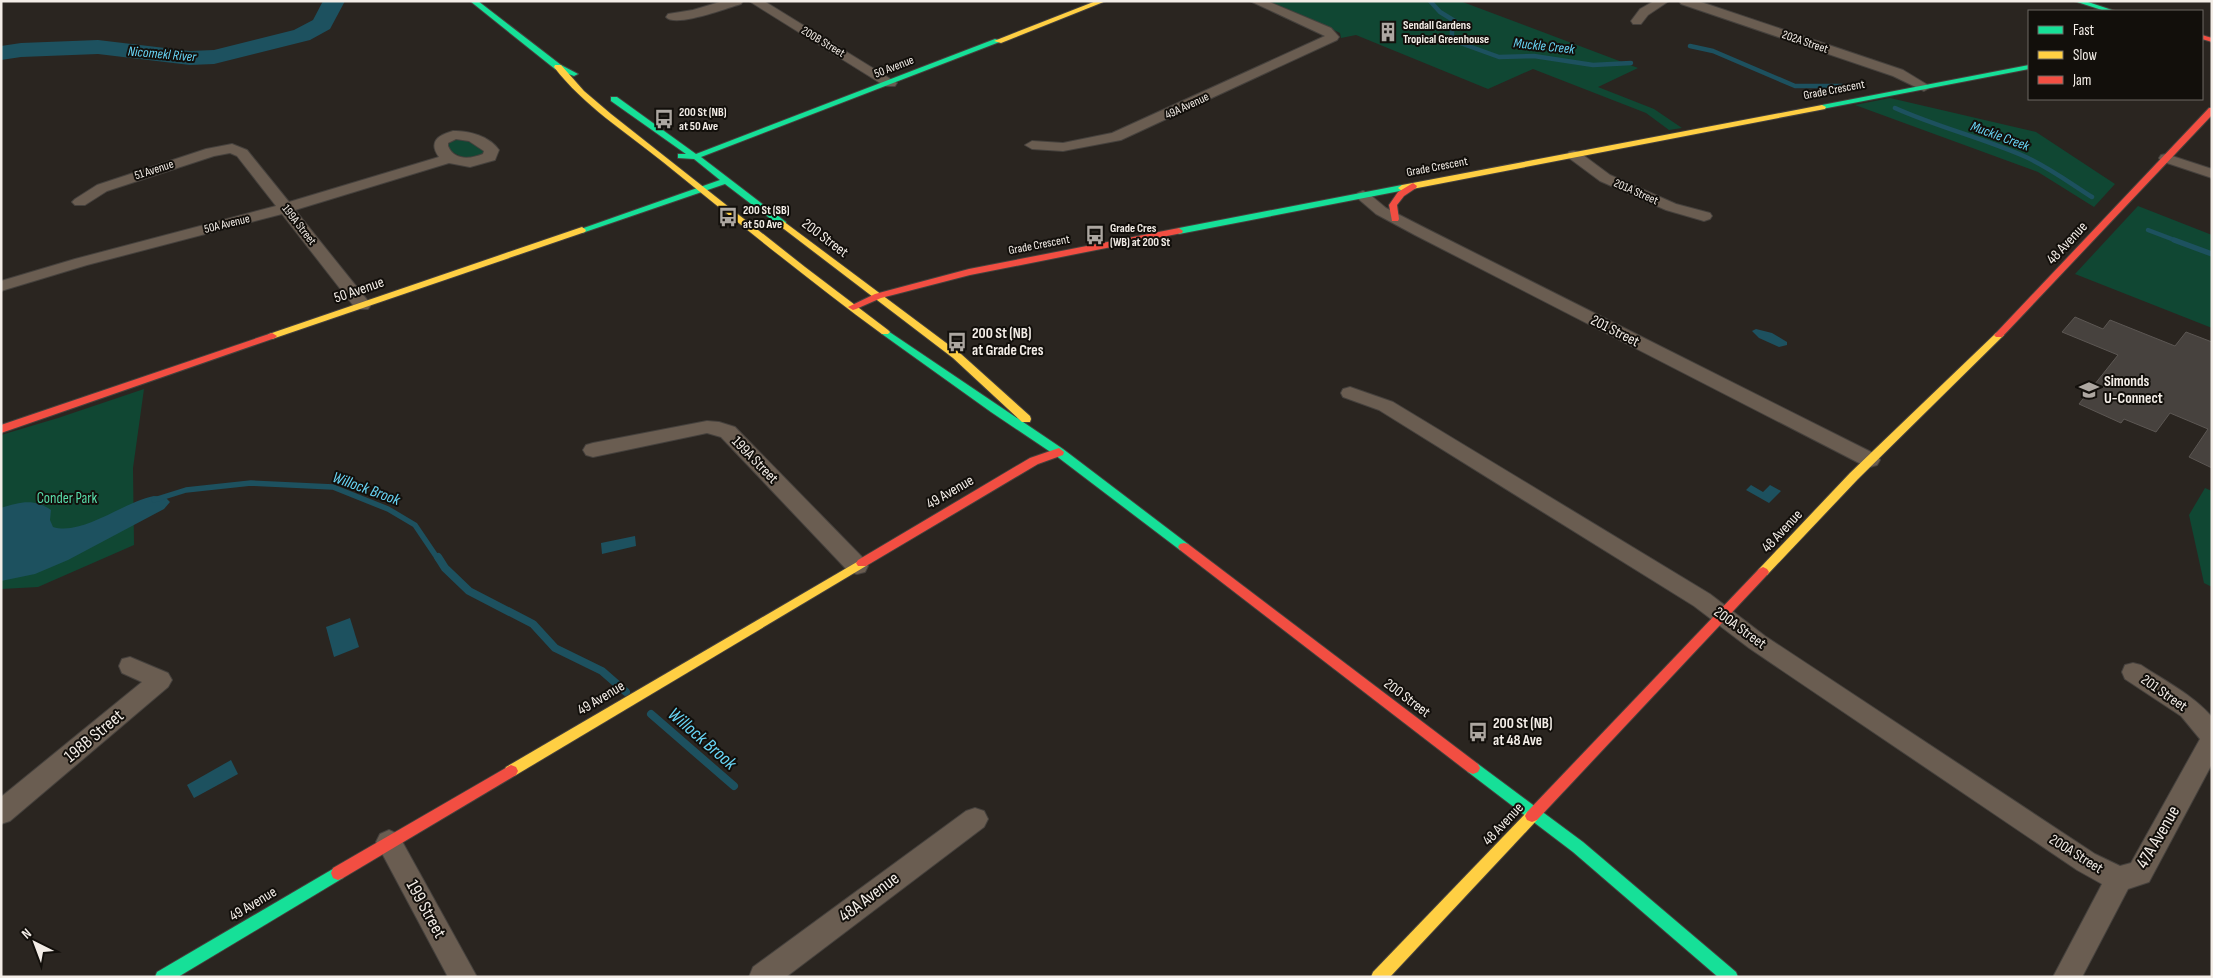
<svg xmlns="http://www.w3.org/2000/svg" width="2213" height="978" font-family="'Sofia Sans Condensed',sans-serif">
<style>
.green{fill:#104733}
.water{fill:#1d515f}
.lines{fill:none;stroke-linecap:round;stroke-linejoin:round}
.stream-far2{stroke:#1d515f;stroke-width:4.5}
.stream-far1{stroke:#1d515f;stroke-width:5.5}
.stream{stroke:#1d515f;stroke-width:8}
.river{fill:#1d515f;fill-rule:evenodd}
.building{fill:#47423e;stroke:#5c5753}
.street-casing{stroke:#45413d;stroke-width:2}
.fast-casing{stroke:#45413d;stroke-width:2}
.slow-casing{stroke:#45413d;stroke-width:2}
.jam-casing{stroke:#45413d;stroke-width:2}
.street{fill:#6a5d51;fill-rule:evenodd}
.fast{fill:#16e098;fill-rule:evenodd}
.slow{fill:#ffcf43;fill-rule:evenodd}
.jam{fill:#f24e42;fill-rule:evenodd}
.labels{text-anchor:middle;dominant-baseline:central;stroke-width:4;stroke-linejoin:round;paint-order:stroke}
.far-poi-label{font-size:12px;font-weight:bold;fill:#f3ede7;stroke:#120f0b;text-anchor:start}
.far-street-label{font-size:12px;fill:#f3ede7;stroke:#120f0b}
.far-water-label{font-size:14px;font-style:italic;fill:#68d5f6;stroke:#120f0b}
.street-label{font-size:15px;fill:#f3ede7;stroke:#120f0b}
.poi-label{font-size:15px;font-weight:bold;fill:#f3ede7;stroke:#120f0b;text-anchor:start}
.park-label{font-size:15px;fill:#59dcaa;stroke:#120f0b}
.water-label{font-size:16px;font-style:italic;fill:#68d5f6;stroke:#120f0b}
.near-street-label{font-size:18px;fill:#f3ede7;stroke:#120f0b}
.near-water-label{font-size:19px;font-style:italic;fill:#68d5f6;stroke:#120f0b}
</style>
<rect width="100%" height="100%" fill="#2a2520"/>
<g class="green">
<polygon points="1265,1 1460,1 1638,68 1598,87 1654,109 1682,128 1669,130 1646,113 1533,69 1488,89 1356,35 1341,38 1340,33 1336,31"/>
<polygon points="1890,98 2036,132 2115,184 2094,207 2038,172 1855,105"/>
<path d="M463,139L485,150L483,154C470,162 461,157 449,150V144L451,141Z"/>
<polygon points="2138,206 2212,235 2212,328 2075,274"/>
<polygon points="144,389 133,468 134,545 38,587 1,589 1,435 58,418"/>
<polygon points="2205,488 2212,491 2212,587 2204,583 2189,515"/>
</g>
<g class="water">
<polygon points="1756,329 1772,333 1787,342 1787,345 1779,347 1759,338 1752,331"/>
<polygon points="1751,485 1763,492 1770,485 1781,491 1769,503 1746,490"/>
<path d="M154,496L165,497L170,502L164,509L68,560L35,574L1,581V508C20,502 34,498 51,510L50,520L53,527C83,536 123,502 154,496Z"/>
<polygon points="635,536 636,546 602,554 601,543"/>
<polygon points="350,618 359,647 334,657 326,627"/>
<polygon points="231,760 238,774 194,798 187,785"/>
</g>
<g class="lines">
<g class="stream-far2">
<polyline points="1430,1 1440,12 1458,23 1452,29 1452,40 1499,57 1534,56 1593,65 1631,63"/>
<polyline points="1690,46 1713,51 1795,86 1844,86"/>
<path d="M1895,108C1937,127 1983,138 2026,157C2050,168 2070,183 2092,197"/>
<polyline points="2148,230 2177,241"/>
</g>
<g class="stream-far1">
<polyline points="2174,240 2212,254"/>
<polyline points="154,500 186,490 251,483 333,487 388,509 415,525 438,559"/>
</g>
<g class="stream">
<polyline points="438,557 445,568 469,591 533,624 555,648 602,671 626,692"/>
<polyline points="651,714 734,786"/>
</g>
<polygon class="river" points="323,1 345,1 330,29 310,40 214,64 190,65 98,54 21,57 1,60 1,46 21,43 98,40 190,51 214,50 294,30 313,20"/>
</g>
<polygon class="building" points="2075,317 2103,329 2110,320 2175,346 2186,332 2212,342 2212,468 2189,457 2208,429 2170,413 2156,432 2124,419 2121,423 2079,404 2118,355 2062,332"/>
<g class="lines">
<defs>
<g id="street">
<path d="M723,1H743L741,4C727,8 675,28 666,17L668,14L693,10Z"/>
<polygon points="749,1 764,1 897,83 895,86 885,86"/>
<polygon points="1250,1 1267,1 1331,28 1339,37 1337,40 1121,140 1063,151 1032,149 1025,145 1032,141 1063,143 1112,133 1325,36"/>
<polygon points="1654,1 1669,1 1648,15 1641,24 1633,24 1631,21 1640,9"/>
<polygon points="1679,1 1698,1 1903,70 1931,87 1924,91 1893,76 1681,4"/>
<path d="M453,131C470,131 489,136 499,150L495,160L470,167L449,163L295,210L368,301L371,305L368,309H356L282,214L87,265L1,291V281L75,259L276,206L237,156L230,153L214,156L107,191L85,205H75L72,202L75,199L97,185L206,149L232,144L247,150L289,202L439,157C428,142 438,135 453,131ZM456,139L469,141L484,151L483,154C471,159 454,161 448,146V143Z"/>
<polygon points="1574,151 1579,152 1610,175 1676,204 1710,213 1712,216 1710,219 1704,221 1666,210 1600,181 1569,158 1567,155 1569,152"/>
<polygon points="2166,154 2212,169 2212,178 2161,161 2159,158 2161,155"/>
<polygon points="1363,191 1368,193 1386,208 1427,229 1877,455 1880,460 1877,465 1870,467 1863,465 1415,235 1376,214 1355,196 1358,193"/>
<path d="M1350,387L1393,402L1710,594L1765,636L2095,854L2120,866L2131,863L2200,739L2181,716L2125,679L2122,672L2125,665L2133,663L2141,665C2165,681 2193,695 2212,717V764L2149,882L2128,889L2082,977H2053L2102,884L2077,870L1749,648L1694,606L1379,410L1343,397L1341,393L1343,389Z"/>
<polygon points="707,421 719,422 735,427 865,560 868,566 865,572 857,574 849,572 721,437 707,433 593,457 586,455 583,450 586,445 593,443"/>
<polygon points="130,657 168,673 172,680 168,687 10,821 1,824 1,797 142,682 122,673 119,666 122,659"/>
<polygon points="975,808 984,811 988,819 984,827 786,977 749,977 753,967 966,811"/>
<polygon points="389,830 398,834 477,977 448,977 376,842 380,834"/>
</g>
<g id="fast">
<polygon points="470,1 478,1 561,65 578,74 574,76 555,69"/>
<polygon points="2074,1 2085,1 2115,11 2105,11"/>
<polygon points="995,39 1002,41 701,157 786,222 786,226 780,226 725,184 585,232 582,233 578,230 720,180 694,159 678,158 678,154 686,154 611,101 611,97 617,97 696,154"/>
<polygon points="2029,65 2029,69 1822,109 1818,107 1822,105"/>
<polygon points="1402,185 1406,188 1405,190 1179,234 1175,231 1179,228"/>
<polygon points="885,329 1063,449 1188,544 1190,547 1188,550 1180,550 1055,455 991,412 882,334 880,332"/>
<polygon points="1473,762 1478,764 1583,842 1736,972 1738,977 1718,977 1573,852 1468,772 1466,768 1468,764"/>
<polygon points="338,866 343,868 345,873 343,878 178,977 155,977 157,972"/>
</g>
<g id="slow">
<polygon points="1096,1 1106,1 1001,43 994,41"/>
<path d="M555,65H561L584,91L611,114L805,267L888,330L890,332L888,334H882C807,279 735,220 663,162C626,132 584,106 554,67Z"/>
<polygon points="1822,105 1826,107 1825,109 1402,191 1398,188 1402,185"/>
<polygon points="783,221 961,354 1030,416 1031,419 1030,422 1022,422 953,358 780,226 780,222"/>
<polygon points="582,227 586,230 585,232 275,338 272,339 267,336 269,334"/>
<polygon points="1999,332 2002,333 2004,335 2002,337 1858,479 1767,575 1759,575 1757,572 1759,569 1850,473 1996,333"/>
<polygon points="862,559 866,560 868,563 866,566 516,775 511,777 506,775 504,771 506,767"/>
<polygon points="1532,810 1537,812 1539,816 1537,820 1390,977 1371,977 1373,972 1527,812"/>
</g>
<g id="jam">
<polygon points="2202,35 2212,38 2212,42 2202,39"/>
<polygon points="2209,108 2212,108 2212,115 2002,337 1996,337 1994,335 1996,333"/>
<polygon points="1413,183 1417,186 1416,188 1404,196 1397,205 1399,219 1398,221 1392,221 1389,205 1398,192"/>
<polygon points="1179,228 1183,231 1182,233 970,275 881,298 856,309 853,310 848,307 875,294 969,269"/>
<polygon points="272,333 277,336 275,338 1,433 1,425"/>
<polygon points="1059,448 1064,452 1063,455 1038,464 866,566 858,566 856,563 858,560 1030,458"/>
<polygon points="1184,543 1188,544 1478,764 1480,768 1478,772 1473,774 1468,772 1180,550 1178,547 1180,544"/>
<polygon points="1763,567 1767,569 1769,572 1767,575 1537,820 1532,822 1527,820 1525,816 1527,812 1759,569"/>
<polygon points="511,765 516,767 518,771 516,775 343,878 338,880 333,878 331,873 333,868"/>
</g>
</defs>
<use href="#street" class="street-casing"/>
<use href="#fast" class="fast-casing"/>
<use href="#slow" class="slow-casing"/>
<use href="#jam" class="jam-casing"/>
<use href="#street" class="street"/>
<use href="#fast" class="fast"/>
<use href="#slow" class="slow"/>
<use href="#jam" class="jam"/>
</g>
<defs>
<symbol id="building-bare" viewBox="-9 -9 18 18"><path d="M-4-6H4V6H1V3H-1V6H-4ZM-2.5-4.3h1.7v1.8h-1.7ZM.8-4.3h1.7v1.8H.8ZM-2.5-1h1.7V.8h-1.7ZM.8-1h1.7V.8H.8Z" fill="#ada7a1" stroke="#120f0b" stroke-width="2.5" paint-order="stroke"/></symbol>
<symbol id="bus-bare" viewBox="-9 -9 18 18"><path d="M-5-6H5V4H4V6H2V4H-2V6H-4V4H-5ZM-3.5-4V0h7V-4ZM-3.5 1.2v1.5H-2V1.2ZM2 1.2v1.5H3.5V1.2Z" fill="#ada7a1" stroke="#120f0b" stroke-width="2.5" paint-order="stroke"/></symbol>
<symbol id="school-bare" viewBox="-9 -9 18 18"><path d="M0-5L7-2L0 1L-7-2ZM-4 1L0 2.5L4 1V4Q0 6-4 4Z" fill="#ada7a1" stroke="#120f0b" stroke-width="2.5" paint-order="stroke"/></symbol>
</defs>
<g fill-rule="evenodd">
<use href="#building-bare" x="1374" y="18" width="28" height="28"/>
<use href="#bus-bare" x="650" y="105" width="28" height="28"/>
<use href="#bus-bare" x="714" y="203" width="28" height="28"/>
<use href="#bus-bare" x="1081" y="221" width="28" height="28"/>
<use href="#bus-bare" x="943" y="328" width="28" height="28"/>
<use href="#school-bare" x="2075" y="376" width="28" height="28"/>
<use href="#bus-bare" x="1464" y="718" width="28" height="28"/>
</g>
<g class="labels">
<g class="far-poi-label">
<text x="1403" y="25">Sendall Gardens<tspan x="1403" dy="14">Tropical Greenhouse</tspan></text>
<text x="679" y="112">200 St (NB)<tspan x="679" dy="14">at 50 Ave</tspan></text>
<text x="743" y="210">200 St (SB)<tspan x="743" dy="14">at 50 Ave</tspan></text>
<text x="1110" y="228">Grade Cres<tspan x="1110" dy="14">(WB) at 200 St</tspan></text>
</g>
<g class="far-street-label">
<text transform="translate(823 42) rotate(31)">200B Street</text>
<text transform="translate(1805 42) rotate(19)">202A Street</text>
<text transform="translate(894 67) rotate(-21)">50 Avenue</text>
<text transform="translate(1834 90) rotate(-11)">Grade Crescent</text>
<text transform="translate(1187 106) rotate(-25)">49A Avenue</text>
<text transform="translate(1437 167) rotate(-11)">Grade Crescent</text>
<text transform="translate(154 170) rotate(-18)">51 Avenue</text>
<text transform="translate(1636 192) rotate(24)">201A Street</text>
<text transform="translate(227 224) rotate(-14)">50A Avenue</text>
<text transform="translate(299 225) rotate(52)">199A Street</text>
<text transform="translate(1039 245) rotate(-11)">Grade Crescent</text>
</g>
<g class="far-water-label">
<text transform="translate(1544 46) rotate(6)">Muckle Creek</text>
<text transform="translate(162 54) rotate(5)">Nicomekl River</text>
<text transform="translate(2000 136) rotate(20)">Muckle Creek</text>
</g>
<g class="street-label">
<text transform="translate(825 238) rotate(37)">200 Street</text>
<text transform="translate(2067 243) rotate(-47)">48 Avenue</text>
<text transform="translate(359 290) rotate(-19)">50 Avenue</text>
<text transform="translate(1615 331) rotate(27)">201 Street</text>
<text transform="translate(755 460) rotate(46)">199A Street</text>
<text transform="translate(950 492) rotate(-30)">49 Avenue</text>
<text transform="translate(1782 531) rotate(-47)">48 Avenue</text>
<text transform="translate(1740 628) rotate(36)">200A Street</text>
<text transform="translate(2164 693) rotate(35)">201 Street</text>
<text transform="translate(601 698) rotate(-31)">49 Avenue</text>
<text transform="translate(1407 698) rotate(37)">200 Street</text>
<text transform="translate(1503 824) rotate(-47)">48 Avenue</text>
<text transform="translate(2076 854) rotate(32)">200A Street</text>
<text transform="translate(253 904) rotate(-31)">49 Avenue</text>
</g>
<g class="poi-label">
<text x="972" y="333">200 St (NB)<tspan x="972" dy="17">at Grade Cres</tspan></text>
<text x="2104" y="381">Simonds<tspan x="2104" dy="17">U-Connect</tspan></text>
<text x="1493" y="723">200 St (NB)<tspan x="1493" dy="17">at 48 Ave</tspan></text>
</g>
<g class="park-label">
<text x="67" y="498">Conder Park</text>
</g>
<g class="water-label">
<text transform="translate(366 489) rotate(20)">Willock Brook</text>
</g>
<g class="near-street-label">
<text transform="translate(94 736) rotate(-40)">198B Street</text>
<text transform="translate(2158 837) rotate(-60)">47A Avenue</text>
<text transform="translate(869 897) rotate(-37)">48A Avenue</text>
<text transform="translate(426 909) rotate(61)">199 Street</text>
</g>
<g class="near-water-label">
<text transform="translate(702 739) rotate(41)">Willock Brook</text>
</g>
</g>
<rect width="2213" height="978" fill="none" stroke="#f3ede7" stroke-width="5"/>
<rect x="2028" y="10" width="175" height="90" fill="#120f0b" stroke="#6c6863"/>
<rect x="2038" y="26" width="25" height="8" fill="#16e098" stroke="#6c6863"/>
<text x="2073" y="35" font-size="15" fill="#f3ede7">Fast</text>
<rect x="2038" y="51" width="25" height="8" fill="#ffcf43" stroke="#6c6863"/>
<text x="2073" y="60" font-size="15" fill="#f3ede7">Slow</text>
<rect x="2038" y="76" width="25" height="8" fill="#f24e42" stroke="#6c6863"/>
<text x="2073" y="85" font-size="15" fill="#f3ede7">Jam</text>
<g transform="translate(35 943) rotate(318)" stroke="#120f0b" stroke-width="4" paint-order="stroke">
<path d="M0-4L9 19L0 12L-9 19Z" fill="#f3ede7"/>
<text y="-8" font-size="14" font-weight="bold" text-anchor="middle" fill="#f3ede7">N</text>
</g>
</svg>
